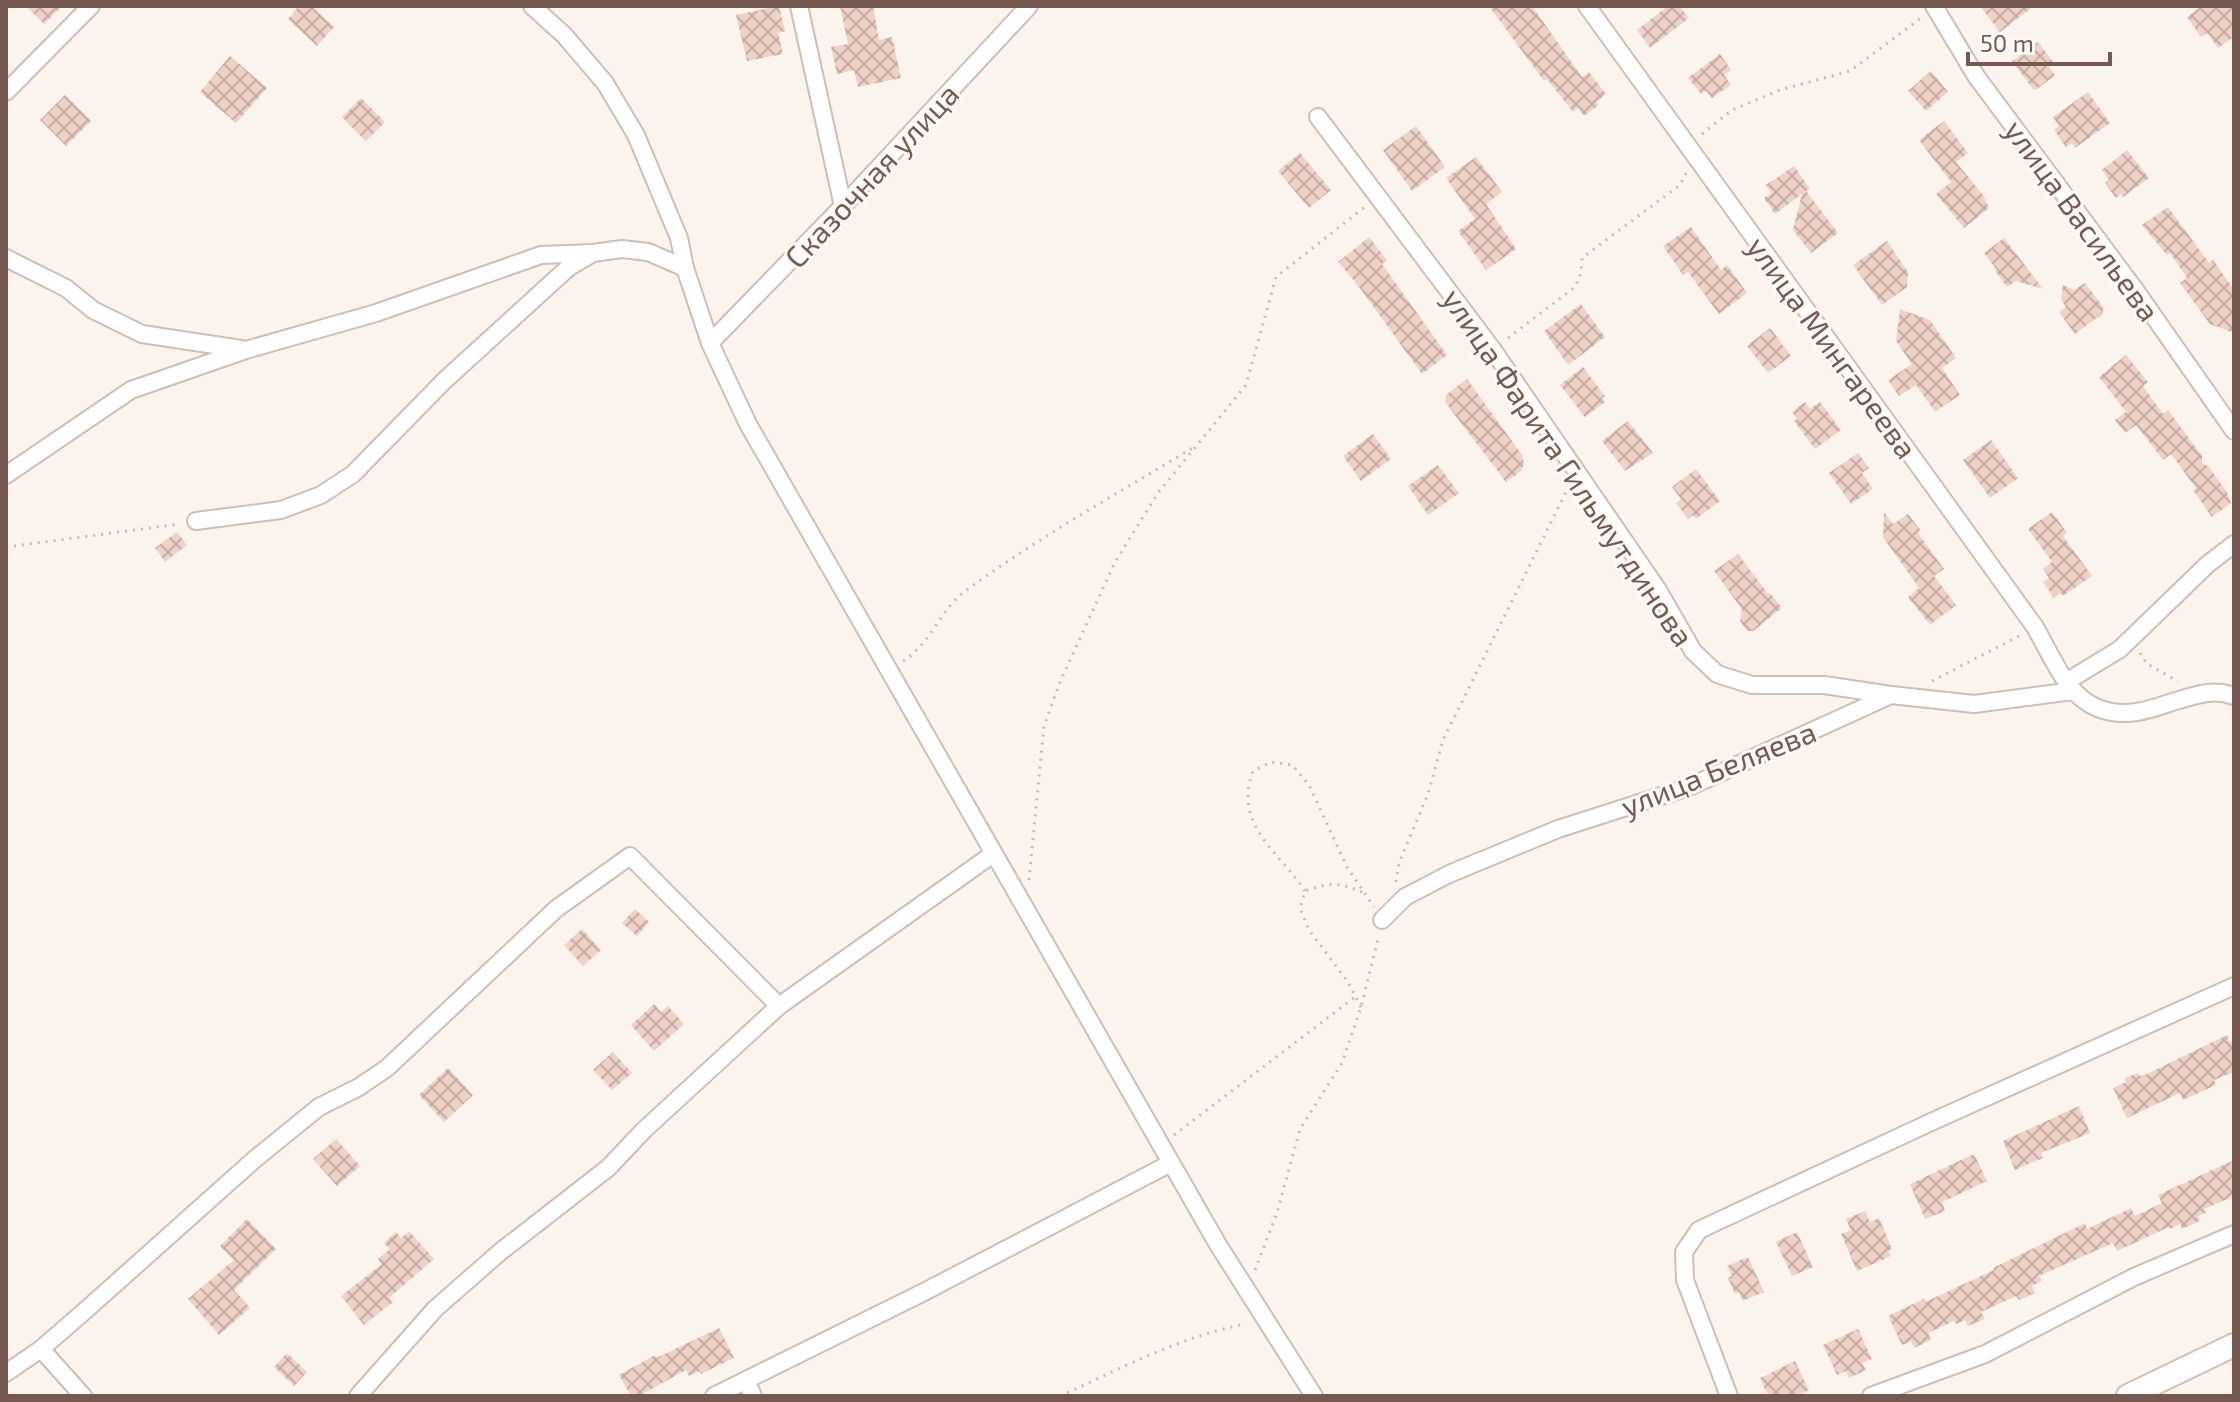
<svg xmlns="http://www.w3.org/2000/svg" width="2240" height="1402" font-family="'Exo 2',sans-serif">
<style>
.building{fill:url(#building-cross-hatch)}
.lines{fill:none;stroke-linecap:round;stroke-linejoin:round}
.minor-casing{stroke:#d0beb5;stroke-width:20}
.secondary-casing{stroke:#d3beb3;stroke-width:26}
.path{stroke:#d4b5a9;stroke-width:3;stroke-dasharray:2 6;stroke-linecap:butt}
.minor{stroke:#fff;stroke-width:16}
.secondary{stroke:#fff;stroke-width:22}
.labels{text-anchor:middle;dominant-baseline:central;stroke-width:6;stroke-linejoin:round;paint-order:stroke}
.street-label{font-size:30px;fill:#765a51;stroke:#fef9f3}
</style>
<defs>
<pattern id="building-cross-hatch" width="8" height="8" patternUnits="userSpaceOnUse" patternTransform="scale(2)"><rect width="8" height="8" fill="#efd2c7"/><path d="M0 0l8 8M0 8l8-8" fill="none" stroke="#c6ada4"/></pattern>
</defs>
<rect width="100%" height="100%" fill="#fbf4ed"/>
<g class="building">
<polygon points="26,6 62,6 44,24"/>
<polygon points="299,6 311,6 334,27 317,46 288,19"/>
<polygon points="779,6 785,31 778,33 783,54 747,61 736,15"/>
<polygon points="840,6 873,6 879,40 892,37 901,78 858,87 854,70 837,74 831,47 848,44"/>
<polygon points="1489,6 1532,6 1582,77 1589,72 1606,94 1596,102 1599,105 1584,116 1578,108 1573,112 1547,79 1544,81"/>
<polygon points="1668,6 1679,6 1689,18 1650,48 1637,30"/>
<polygon points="1980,6 2034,6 2000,32"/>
<polygon points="2202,6 2234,6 2234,37 2218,48 2207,33 2201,37 2187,17"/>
<polygon points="2038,42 2054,63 2049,67 2055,75 2037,89 2033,89 2012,61"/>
<polygon points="1720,54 1731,70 1724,75 1731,85 1712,98 1706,91 1701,94 1688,78"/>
<polygon points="230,56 267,88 236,123 200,92"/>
<polygon points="1931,71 1948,92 1926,111 1908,91"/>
<polygon points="2088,92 2110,123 2075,148 2072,143 2066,147 2054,130 2059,126 2053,117"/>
<polygon points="65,95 91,121 66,146 40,120"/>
<polygon points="361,98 385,122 366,141 342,117"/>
<polygon points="1944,121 1968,153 1956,162 1983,195 1989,208 1964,228 1936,194 1951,182 1919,140"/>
<polygon points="1416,126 1445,167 1412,191 1383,150"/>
<polygon points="2127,150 2149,178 2123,197 2121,194 2116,198 2105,183 2109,180 2102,170"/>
<polygon points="1300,153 1331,190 1309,208 1278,171"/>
<polygon points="1476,157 1502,192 1486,204 1516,249 1486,270 1458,231 1475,219 1446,178"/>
<polygon points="1794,166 1810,189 1806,191 1838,233 1811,253 1793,230 1802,194 1775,214 1764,198 1771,193 1766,185"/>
<polygon points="2168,207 2209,263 2213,260 2234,290 2234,333 2210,324 2180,283 2187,278 2170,253 2167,255 2142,225"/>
<polygon points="1691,227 1721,270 1727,265 1747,293 1719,314 1688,272 1683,275 1663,246"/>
<polygon points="1369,237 1387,260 1382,264 1447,355 1422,374 1357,284 1338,262"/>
<polygon points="2004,238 2043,289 2016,281 2007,287 1995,271 1997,270 1984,253"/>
<polygon points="1887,241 1908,272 1907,287 1882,305 1853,265"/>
<polygon points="2085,283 2104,308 2102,314 2075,334 2059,312 2066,307 2061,299 2063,285 2074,290"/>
<polygon points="1581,304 1605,337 1568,365 1544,331"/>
<polygon points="1900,309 1930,320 1956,358 1942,368 1960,395 1935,412 1916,385 1899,396 1888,380 1912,364 1896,341"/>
<polygon points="1770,328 1791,356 1768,373 1747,346"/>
<polygon points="2126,355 2148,382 2143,386 2163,414 2168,410 2202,456 2202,463 2208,466 2227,492 2231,503 2212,517 2193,490 2196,488 2171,454 2163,460 2136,425 2125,433 2115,420 2126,412 2099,377"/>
<polygon points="1583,367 1605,396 1602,398 1605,402 1585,417 1560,385"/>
<polygon points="1467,379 1522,455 1524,464 1521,471 1506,482 1445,402 1446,395"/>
<polygon points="1805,402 1810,409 1820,402 1841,430 1815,449 1794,421 1797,419 1792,412"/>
<polygon points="1628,421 1653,453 1625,471 1602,441"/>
<polygon points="1373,434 1391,459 1361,481 1343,456"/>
<polygon points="1991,440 2018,478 1990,498 1963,460"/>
<polygon points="1858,453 1869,468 1862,473 1873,489 1851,504 1829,473"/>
<polygon points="1438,465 1459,493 1428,515 1408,486"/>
<polygon points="1696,469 1720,501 1696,519 1693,515 1688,519 1676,503 1681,499 1672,487"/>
<polygon points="1884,512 1893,524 1908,514 1921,531 1918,533 1944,569 1934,576 1956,605 1930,625 1908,597 1919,588 1883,537"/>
<polygon points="2052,512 2067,533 2063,536 2092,576 2063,596 2061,593 2054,598 2043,582 2049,578 2043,569 2052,562 2028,529"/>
<polygon points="177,532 187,545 165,562 155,548"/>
<polygon points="1738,554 1768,594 1770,593 1782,608 1753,631 1747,631 1740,621 1742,609 1714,571"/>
<polygon points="635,909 649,922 637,936 622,923"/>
<polygon points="582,929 601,950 583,966 564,945"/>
<polygon points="654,1004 661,1012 668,1006 684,1024 654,1051 631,1025"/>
<polygon points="2227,1035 2230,1042 2234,1040 2234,1072 2214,1080 2216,1085 2183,1100 2180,1093 2127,1118 2113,1088 2126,1082 2125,1078 2138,1073 2140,1076 2147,1074"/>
<polygon points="613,1052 632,1073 612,1090 593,1070"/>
<polygon points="448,1068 473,1095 444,1122 419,1095"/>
<polygon points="2079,1106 2090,1133 2041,1153 2043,1158 2015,1170 2003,1141"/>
<polygon points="336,1139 360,1166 337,1186 313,1159"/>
<polygon points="1974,1154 1987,1181 1942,1202 1945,1211 1925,1219 1910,1184"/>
<polygon points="2234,1160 2234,1196 2204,1209 2206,1213 2198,1216 2200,1221 2182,1229 2180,1224 2170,1229 2169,1227 2117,1251 2113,1243 2039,1276 2042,1281 2032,1286 2035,1293 2019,1300 2016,1296 1981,1312 1985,1319 1968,1326 1965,1320 1956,1324 1954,1321 1928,1333 1931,1340 1914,1348 1911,1341 1902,1345 1888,1316 1924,1299 1925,1302 1994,1270 1993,1268 2085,1223 2087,1229 2131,1208 2135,1216 2162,1203 2158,1195"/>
<polygon points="1865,1211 1870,1222 1879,1218 1892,1249 1888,1251 1891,1256 1857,1271 1841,1234 1851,1230 1846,1219"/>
<polygon points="247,1219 276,1249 234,1290 250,1308 219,1335 188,1299 234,1260 220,1246"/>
<polygon points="409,1231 434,1259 389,1298 393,1302 364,1325 341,1296 382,1264 378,1259 390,1249 384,1243 396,1232 401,1238"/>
<polygon points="1797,1232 1813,1267 1792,1276 1776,1242"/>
<polygon points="1748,1257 1764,1292 1743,1301 1739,1292 1735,1294 1728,1278 1732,1276 1727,1266"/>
<polygon points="719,1328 734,1358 701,1374 700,1371 689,1376 686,1370 639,1396 631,1396 619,1375 655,1355 656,1358"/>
<polygon points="1858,1329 1872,1359 1862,1363 1866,1370 1849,1378 1846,1371 1837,1375 1823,1345"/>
<polygon points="287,1353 307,1372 294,1386 274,1367"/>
<polygon points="1795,1361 1809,1390 1797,1396 1768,1396 1760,1378"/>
</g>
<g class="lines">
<defs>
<g id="minor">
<polyline points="532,6 564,35 605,83 636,135 679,238 685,268 710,343 748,424 1217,1243 1314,1396"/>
<polyline points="799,6 843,206"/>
<path d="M1587,6L2035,627C2060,671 2076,721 2137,712C2151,710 2165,704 2179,700C2199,694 2214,689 2234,696"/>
<polyline points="1934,6 1976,76 2136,291 2234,431"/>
<polyline points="6,92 91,6"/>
<polyline points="1318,117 1493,350 1658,590 1693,651 1717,674 1752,685 1824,685 1891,695"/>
<polyline points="6,258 66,288 93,310 142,334 241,349"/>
<polyline points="710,343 843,206 1029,6"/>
<polyline points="6,475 131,390 246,350 376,313 541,255 593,253"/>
<polyline points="196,521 281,510 321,495 353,474 444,381 569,267 593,253 622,249 648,252 685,268"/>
<polyline points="2066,682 2120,649 2208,564 2234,544"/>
<polyline points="1382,920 1405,897 1449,874 1558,829 1689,787 1891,695 1974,704 2073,691"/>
<polyline points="41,1349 83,1396"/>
<polyline points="6,1373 41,1349 87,1309 255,1159 319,1107 359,1087 387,1068 556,909 630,856 779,1006"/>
<polyline points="746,1380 753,1396"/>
<polyline points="358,1396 435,1309 500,1252 608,1168 644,1130 779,1006 993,854"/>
<polyline points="714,1396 924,1292 1171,1163"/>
<polyline points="1729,1396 1685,1280 1684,1252 1699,1230 1929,1123 2234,986"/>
<polyline points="1871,1396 1985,1354 2134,1277 2234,1234"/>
</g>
<polyline id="secondary" points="2128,1396 2234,1345"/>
</defs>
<use href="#minor" class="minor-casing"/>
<use href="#secondary" class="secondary-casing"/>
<g class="path">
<polyline points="1702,134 1732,110 1780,90 1850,71 1921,18"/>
<polyline points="1508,338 1575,287 1581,273 1582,258 1680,185 1687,171"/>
<polyline points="6,547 180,524"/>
<polyline points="2140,653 2147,664 2178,681"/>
<path d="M903,661C929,646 940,610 964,592C1037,538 1117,494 1194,447"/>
<polyline points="1932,681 2021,635"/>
<polyline points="1029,880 1044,726 1060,682 1115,562 1158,493 1246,385 1276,277 1366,206"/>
<polyline points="1396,882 1399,863 1428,794 1443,740 1568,488"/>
<path d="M1305,891C1279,851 1233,826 1253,771L1271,762L1292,765L1309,785L1347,867L1374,907"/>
<path d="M1361,1007L1348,982L1309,930L1300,908L1305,891C1331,882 1339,882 1364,893"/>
<polyline points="1174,1135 1355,997"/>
<polyline points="1255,1270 1277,1213 1300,1129 1342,1063 1361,1007 1379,935"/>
<path d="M1060,1396C1120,1369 1181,1336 1246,1324"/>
</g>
<use href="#minor" class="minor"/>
<use href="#secondary" class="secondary"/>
</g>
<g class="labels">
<g class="street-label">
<text transform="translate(871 175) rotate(-47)">Сказочная улица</text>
<text transform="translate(2083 220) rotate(54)">улица Васильева</text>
<text transform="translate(1833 347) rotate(54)">улица Мингареева</text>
<text transform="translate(1569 467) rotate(56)">улица Фарита Гильмутдинова</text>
<text transform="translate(1718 768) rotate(-22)">улица Беляева</text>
</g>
</g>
<rect width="2240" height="1402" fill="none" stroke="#765a51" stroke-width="16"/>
<path d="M1968 52v12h142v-12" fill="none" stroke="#765a51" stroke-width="4"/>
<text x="1980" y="52" font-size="24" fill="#765a51" stroke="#fef9f3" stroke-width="6" paint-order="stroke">50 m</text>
</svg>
